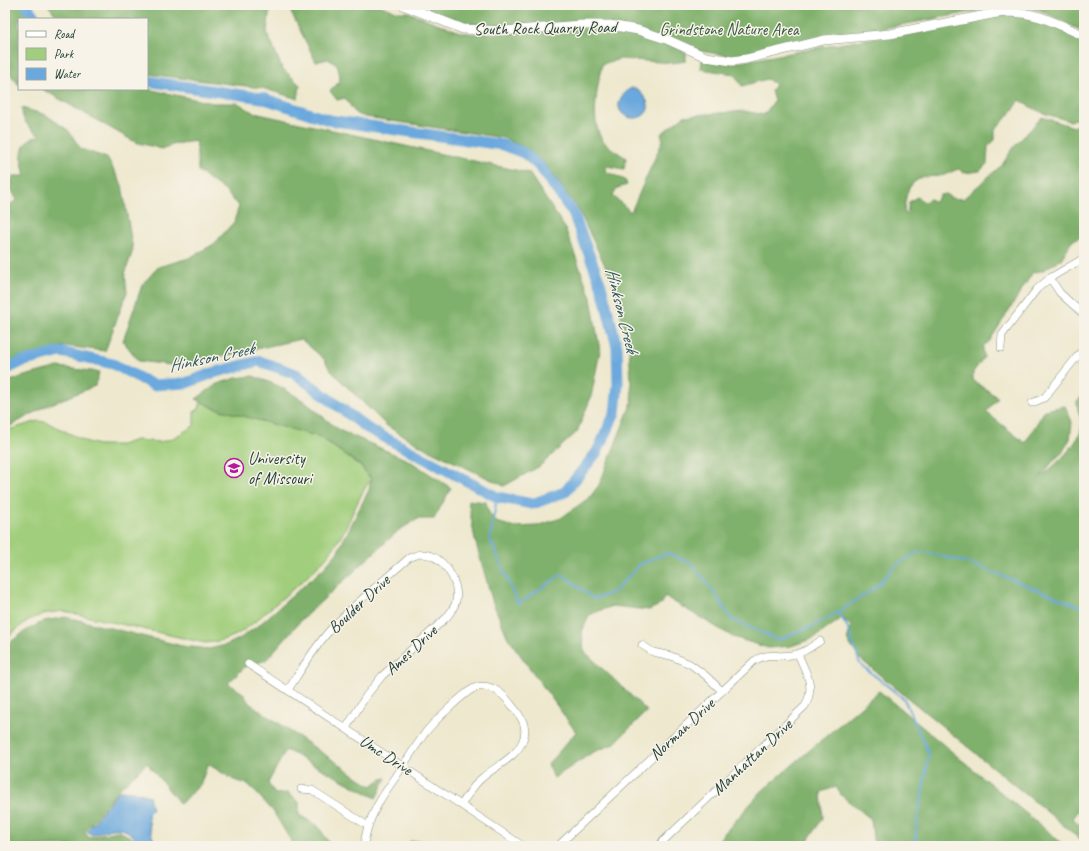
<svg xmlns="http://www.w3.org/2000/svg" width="1089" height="851" font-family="Caveat,sans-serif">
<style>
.green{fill:#a1ce7c;stroke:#608658}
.forest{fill:#80b16c;stroke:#507750}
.water{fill:#6aa8dd;stroke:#447288}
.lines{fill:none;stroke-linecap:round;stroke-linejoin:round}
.stream{stroke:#6aa8dd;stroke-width:2}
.river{stroke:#6aa8dd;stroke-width:11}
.minor-casing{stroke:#869281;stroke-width:8}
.tertiary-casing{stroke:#869281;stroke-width:10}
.minor{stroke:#fff;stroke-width:7}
.tertiary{stroke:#fff;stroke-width:9}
.labels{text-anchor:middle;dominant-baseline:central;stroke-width:3;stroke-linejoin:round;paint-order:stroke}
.street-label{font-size:17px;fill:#1f3d34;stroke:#f7f3e8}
.park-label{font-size:17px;fill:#395a42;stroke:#f7f3e8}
.poi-label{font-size:17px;fill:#1f3d34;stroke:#f7f3e8;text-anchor:start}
.water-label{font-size:18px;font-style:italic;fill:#32585e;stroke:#f7f3e8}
</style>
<rect width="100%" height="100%" fill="#f7f3e8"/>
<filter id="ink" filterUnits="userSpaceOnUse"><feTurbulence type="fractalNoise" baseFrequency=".025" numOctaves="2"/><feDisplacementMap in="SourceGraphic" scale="8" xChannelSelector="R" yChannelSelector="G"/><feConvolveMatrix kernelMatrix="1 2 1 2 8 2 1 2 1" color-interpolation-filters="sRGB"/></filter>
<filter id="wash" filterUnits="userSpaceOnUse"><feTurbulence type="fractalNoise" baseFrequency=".012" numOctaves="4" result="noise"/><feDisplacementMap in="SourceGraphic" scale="16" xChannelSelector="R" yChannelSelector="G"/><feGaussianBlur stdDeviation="0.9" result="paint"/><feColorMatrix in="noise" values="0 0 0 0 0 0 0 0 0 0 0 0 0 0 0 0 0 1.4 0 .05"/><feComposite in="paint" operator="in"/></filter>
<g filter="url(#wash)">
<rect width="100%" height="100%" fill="#eee8ce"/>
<path class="green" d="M201,401L214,408L320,437L361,467L371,479C356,500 349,526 335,546C318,570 295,587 273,606C261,616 248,629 234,636C224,640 216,642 205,643L63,611L43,614L27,621L5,639V431L38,421L46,422L87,442L99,445H121L136,440L160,442L171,439L194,426V412L199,409Z"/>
<g class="forest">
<polygon points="5,5 21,5 31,19 19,19 19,85 5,68"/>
<path d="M48,5H379L398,12H408L460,32L475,34L524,32L542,26L462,24L417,5H1010L731,56L682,48L686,52V61L673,63L620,59L602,64C598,85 588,126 605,143C611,149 619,153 626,158L624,169L607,166L605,171L625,180L627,185L617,188L613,196L631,212L663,140L661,134L684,116L744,111L764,115L774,101L771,91L775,84L767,79L742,86L734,74L701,69L702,60L729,64L1010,13L1039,18L1084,41V115L1082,117L1070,121L1043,113L1029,106L1020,100C1013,111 1005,120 995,129V140L988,146L987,164L980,171L964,173L959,169C952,171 950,173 944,175C938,177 931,176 925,177C906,182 906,196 904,212L907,214L909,202L917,197L924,202L930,199L935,202L940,195L947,194L950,198L963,199L1002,165L1013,148L1042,117L1074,127L1084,120V217L1081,236L1072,241L1061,259L1042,271L1033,272L989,342L983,346L984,357L973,372V380L998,398L986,412L1025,443L1045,410L1065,406L1072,422L1070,439L1062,453L1055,459L1040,477C1052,469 1083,440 1082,425C1081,416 1077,411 1077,401L1084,394V803L1072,818L1084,828V842L859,658L847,640L851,626L842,618L814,638L791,646L768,648L733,637L664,596L662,604L649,610L612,606L589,615L582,632L584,651L647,711L614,744L593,752L554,778L548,764L576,732L508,638L493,603L475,540L468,500L486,502L488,511L496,522L514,527L537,526L561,518L590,497L599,485L632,402L629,346L612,280L578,209L545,164L527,149L504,138L366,117L356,114L345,98L337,100L330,91L339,82L340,76L337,65L328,59L316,62L290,10L270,6L267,33L282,68L300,85L298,99L262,88L148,74L147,73V19H61L55,14Z"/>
<polygon points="1013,5 1084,5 1084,32 1040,10"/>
<polygon points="42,89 147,89 213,103 238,103 254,113 529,173 565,228 591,298 600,351 591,397 577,432 540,466 504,486 419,445 387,426 331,371 324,359 301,339 179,366 139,361 123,341 142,285 158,267 189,258 214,244 234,222 239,206 224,190 198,171 196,141 175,144 162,149 135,142"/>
<path d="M22,108L46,115L68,130L81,149L107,158L122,185L133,250L125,273L127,292L105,351L65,346L18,358L5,364V208L17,200L10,187L13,176H25C22,163 18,149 30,139C32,138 37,137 39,136C30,127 21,122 22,108Z"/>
<polygon points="58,367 99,372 95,386 46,406 5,429 5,383 21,377"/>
<polygon points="253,376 279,386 304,401 339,430 410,461 451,488 434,519 418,519 399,530 302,619 266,660 245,667 228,683 243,693 249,703 371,786 381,779 386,778 376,798 286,750 268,783 275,794 288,793 299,802 299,815 318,826 331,846 296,846 291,841 273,811 248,784 234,780 208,764 200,785 180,804 147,763 120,788 85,831 89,838 102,834 119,831 134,839 136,846 5,846 5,646 27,630 44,621 66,617 182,646 209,649 226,645 239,639 259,625 324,568 337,553 369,490 371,479 361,466 320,437 214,408 196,399 217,384 236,378"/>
<polygon points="879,691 1065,846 874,846 871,819 842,796 836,787 821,792 823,818 804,846 713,846 762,791"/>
<polygon points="412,841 424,841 435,846 402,846"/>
</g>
<g class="water">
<path d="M632,88C637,88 639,89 642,94C643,96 646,99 647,101C653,115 636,122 626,116C612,109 621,92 632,88Z"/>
<path d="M119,791H133L149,796L152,809L148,814L150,830L155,843L143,845C138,841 135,837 131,834C119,824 105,831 92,835L87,831Z"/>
</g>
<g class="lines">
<g class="stream">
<polyline points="497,497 490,539 518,604 562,574 594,599 614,592 639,565 667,553 693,564 716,595 731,619 778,640 815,625 838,612 847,626 860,664 904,699 929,754 917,823 915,846"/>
<polyline points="838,612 875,588 895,566 919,551 970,563 1084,608"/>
</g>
<g class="river">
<polyline points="26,5 36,19"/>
<polyline points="5,370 21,362 61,352 113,364 153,385 186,383 213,373 259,361 296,374 367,428 497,497 532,504 565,492 597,452 615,413 618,384 617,347 601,285 573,213 541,168 524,153 503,145 397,130 329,120 262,98 147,81"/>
</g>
</g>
</g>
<g filter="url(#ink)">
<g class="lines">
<defs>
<g id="minor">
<polyline points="1050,278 1060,293 1084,315"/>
<polyline points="1001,348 1002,335 1037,289 1050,278 1084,258"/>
<polyline points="1032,403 1044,398 1084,348"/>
<polyline points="642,645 653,652 671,656 690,664 705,675 722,691"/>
<polyline points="248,664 523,846"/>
<path d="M288,690C301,670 314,648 330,630C354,604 383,581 409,558C413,557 417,554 421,554C442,553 460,581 456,601C455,607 451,611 447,617L382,676L366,696L346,728"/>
<polyline points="301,789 312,790 368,826"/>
<path d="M364,846C365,832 370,819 377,806C382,796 389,787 395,778C405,763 415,747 425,733C432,724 467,689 477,687C493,683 505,696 514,708C522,718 528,727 523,740C517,757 496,766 483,777C474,784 468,795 461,805"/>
<path d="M558,846L754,661C771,651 775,658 791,655C802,654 811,647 820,641"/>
<path d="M658,846L805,706C816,686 806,673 798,654"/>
</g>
<path id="tertiary" d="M403,5L463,29L503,31L581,25H610L621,27L638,30L666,39L706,57L732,61L746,59L824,40L890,34L997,13C1032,9 1054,22 1084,36"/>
</defs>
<use href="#minor" class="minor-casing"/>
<use href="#tertiary" class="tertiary-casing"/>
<use href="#minor" class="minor"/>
<use href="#tertiary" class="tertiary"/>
</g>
</g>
<defs>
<symbol id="university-ring" viewBox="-11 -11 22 22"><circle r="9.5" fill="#f7f3e8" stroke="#b5179e" stroke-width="1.5"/><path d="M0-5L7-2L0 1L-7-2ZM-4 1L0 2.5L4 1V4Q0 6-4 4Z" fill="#b5179e"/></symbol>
</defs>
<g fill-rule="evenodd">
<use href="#university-ring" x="223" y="457" width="22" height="22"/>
</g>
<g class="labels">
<g class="street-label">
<text transform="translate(545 28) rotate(-1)">South Rock Quarry Road</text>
<text transform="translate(359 604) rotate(-43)">Boulder Drive</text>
<text transform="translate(411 650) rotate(-43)">Ames Drive</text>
<text transform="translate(682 729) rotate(-43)">Norman Drive</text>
<text transform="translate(386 755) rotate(33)">Umc Drive</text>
<text transform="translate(752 757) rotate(-43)">Manhattan Drive</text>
</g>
<g class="park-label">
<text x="729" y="29">Grindstone Nature Area</text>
</g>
<g class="poi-label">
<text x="248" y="458">University<tspan x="248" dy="20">of Missouri</tspan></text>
</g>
<g class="water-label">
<text transform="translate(622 310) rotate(76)">Hinkson Creek</text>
<text transform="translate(211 357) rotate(-12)">Hinkson Creek</text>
</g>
</g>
<rect width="1089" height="851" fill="none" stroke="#f7f3e8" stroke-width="20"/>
<rect x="18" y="18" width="130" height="72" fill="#f7f3e8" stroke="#a1aaa0"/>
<rect x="26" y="31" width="20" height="6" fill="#ffffff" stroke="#a1aaa0"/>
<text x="54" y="38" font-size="12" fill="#1f3d34">Road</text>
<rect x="26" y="48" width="20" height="12" fill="#a1ce7c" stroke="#a1aaa0"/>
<text x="54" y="58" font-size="12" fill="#1f3d34">Park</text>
<rect x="26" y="68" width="20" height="12" fill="#6aa8dd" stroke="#a1aaa0"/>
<text x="54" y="78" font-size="12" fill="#1f3d34">Water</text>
</svg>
